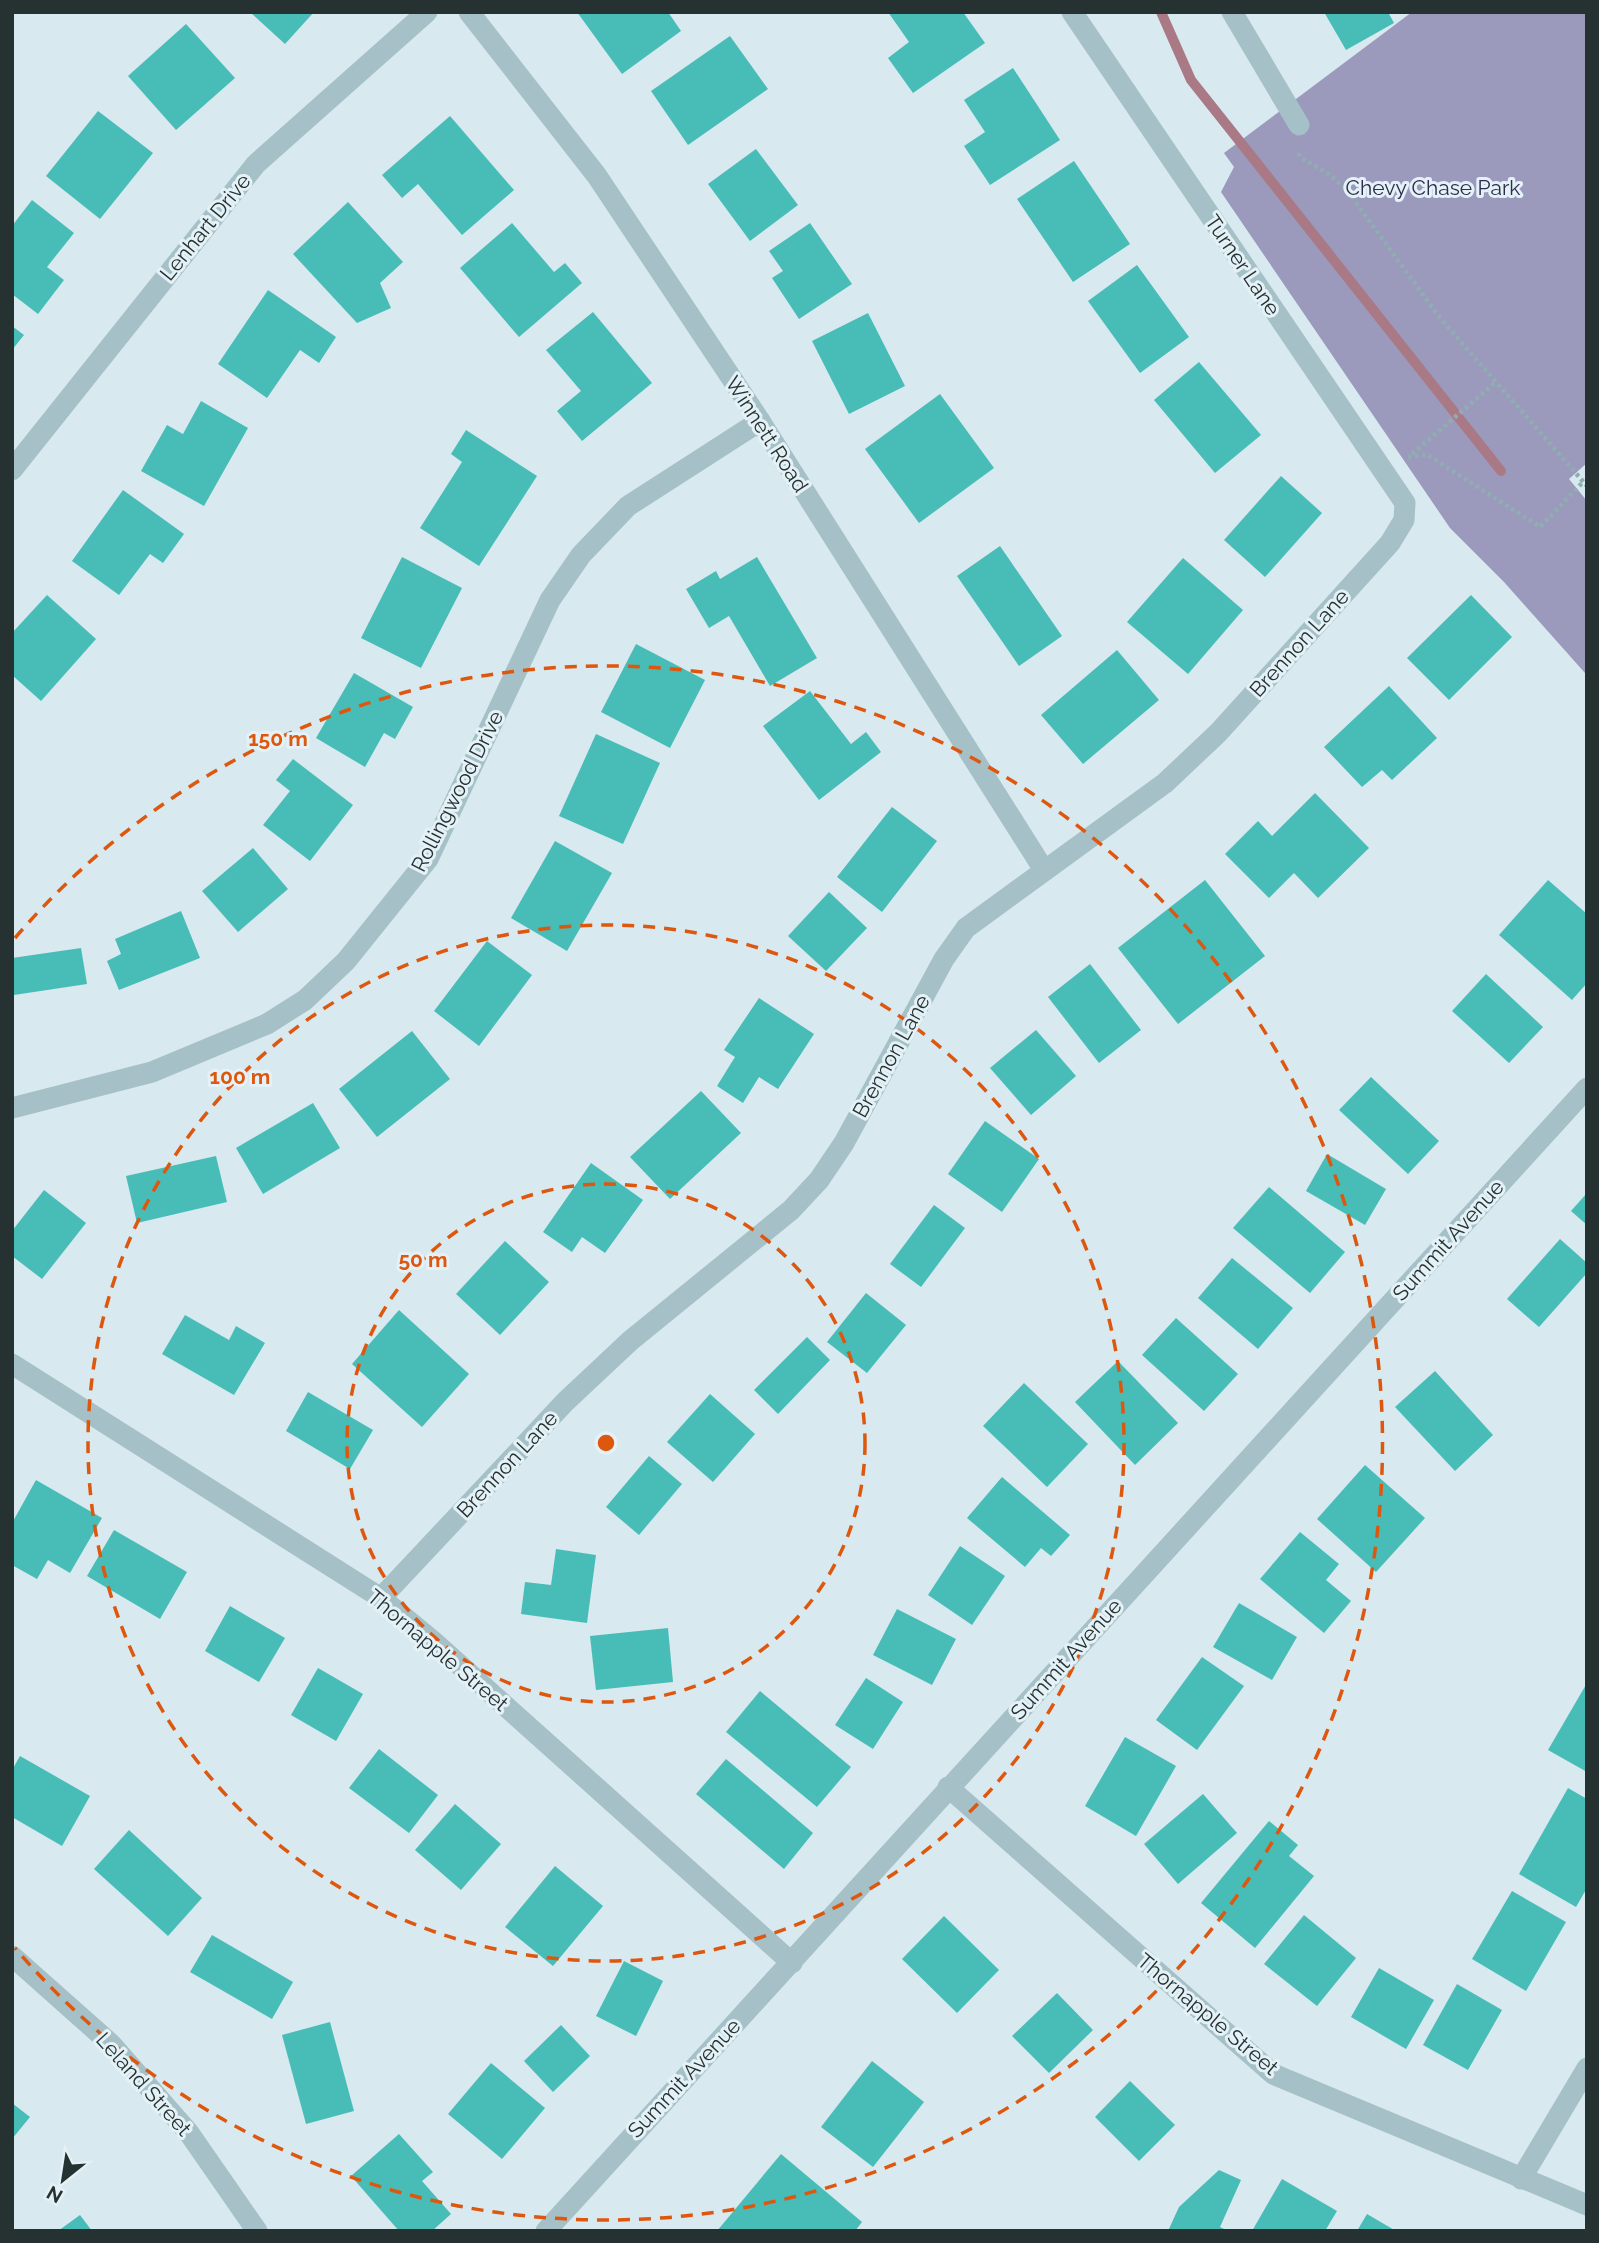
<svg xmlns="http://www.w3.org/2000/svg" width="1599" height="2243" font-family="Raleway,sans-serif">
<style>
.green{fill:#9b9abc}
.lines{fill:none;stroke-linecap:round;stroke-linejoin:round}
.stream{stroke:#aa7986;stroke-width:10}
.building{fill:#48bdb7}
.path{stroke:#90adb1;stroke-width:4.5;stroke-dasharray:3.5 3.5;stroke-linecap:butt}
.street{stroke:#a5c0c6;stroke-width:21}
.ring{fill:none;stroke:#de570e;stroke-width:3.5;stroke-dasharray:12 9}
.labels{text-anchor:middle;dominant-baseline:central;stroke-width:6;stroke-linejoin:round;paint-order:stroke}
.park-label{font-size:21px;fill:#2e2c4e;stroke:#e4f2f7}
.street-label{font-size:21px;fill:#263232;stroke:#e4f2f7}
.centre{fill:#de570e;stroke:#e4f2f7;stroke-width:3.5}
.ring-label{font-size:21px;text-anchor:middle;font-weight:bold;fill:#de570e;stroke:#e4f2f7;stroke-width:6;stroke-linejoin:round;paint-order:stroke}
</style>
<rect width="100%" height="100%" fill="#d8e9ef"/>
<polygon class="green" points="1412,12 1587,12 1587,463 1569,479 1587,501 1585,673 1504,582 1450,528 1221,192 1234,167 1224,153"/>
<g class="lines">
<polyline class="stream" points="1161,12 1191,80 1501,471"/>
</g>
<g class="building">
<polygon points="250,12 314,12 285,44"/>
<polygon points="577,12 668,12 681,31 622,74"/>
<polygon points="888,12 963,12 985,43 913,93 888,58 909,42"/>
<polygon points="1324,12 1388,12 1394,23 1346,50"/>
<polygon points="186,24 235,78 176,130 128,76"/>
<polygon points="730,36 768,89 688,145 651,91"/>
<polygon points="1013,68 1060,140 990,185 964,146 985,132 964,100"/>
<polygon points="98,111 153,153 100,219 46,176"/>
<polygon points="450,116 514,190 462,235 418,184 402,198 382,175"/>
<polygon points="756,149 798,205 750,241 708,184"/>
<polygon points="1074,161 1130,244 1073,282 1017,199"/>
<polygon points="32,200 74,233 47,267 64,280 38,314 12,294 12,226"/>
<polygon points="348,202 403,262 380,283 391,308 357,323 293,254"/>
<polygon points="512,223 554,272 565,263 582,283 519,337 460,268"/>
<polygon points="810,223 852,284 799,319 772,278 783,271 769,251"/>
<polygon points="1137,265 1189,337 1140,373 1088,301"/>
<polygon points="268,290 336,337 319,363 300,350 267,398 218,364"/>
<polygon points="593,312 652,383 582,441 557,411 581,391 546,350"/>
<polygon points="868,313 905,386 849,414 812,341"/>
<polygon points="12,326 24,335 12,350"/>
<polygon points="1199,362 1261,435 1215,473 1154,400"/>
<polygon points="940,394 994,468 919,523 865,449"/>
<polygon points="201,401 248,428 204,506 141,471 167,425 183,434"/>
<polygon points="466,430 537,476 479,566 420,528 462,462 451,454"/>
<polygon points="1281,476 1322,513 1265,577 1224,540"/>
<polygon points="123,490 184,534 163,563 150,554 119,595 72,561"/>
<polygon points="1000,546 1062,636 1019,666 957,576"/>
<polygon points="402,557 462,588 421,668 361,638"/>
<polygon points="757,557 817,658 770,686 729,616 709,628 686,589 716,571 720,579"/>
<polygon points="1183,558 1243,610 1188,674 1127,622"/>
<polygon points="47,595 96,639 41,701 12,675 12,633"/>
<polygon points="1471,595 1512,637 1449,700 1407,658"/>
<polygon points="636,644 705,680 670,748 601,712"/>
<polygon points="1117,650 1159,700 1083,764 1041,715"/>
<polygon points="354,673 413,707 395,739 384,733 365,767 316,738"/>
<polygon points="1389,686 1437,738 1392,780 1382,770 1362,787 1324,747"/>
<polygon points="810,691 851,744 866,732 881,752 819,800 763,726"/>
<polygon points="596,734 660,763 623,844 559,816"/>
<polygon points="293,759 353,805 310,861 263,825 290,791 276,780"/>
<polygon points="1315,793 1369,848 1318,898 1294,873 1269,898 1225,854 1258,821 1272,836"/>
<polygon points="892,807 937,841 882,912 837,877"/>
<polygon points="555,841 612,873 567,951 511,918"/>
<polygon points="253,848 288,889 238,932 202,891"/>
<polygon points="1205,880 1265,956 1178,1024 1118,948"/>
<polygon points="1548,880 1587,914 1587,983 1572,1000 1499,935"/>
<polygon points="829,892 867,928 826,971 788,936"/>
<polygon points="181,911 200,958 119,990 107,961 121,954 115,939"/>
<polygon points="487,941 532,975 479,1046 434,1011"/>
<polygon points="81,948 87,984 14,995 12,958"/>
<polygon points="1090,964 1141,1030 1099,1063 1048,997"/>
<polygon points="1486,974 1543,1027 1509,1063 1452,1011"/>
<polygon points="759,998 814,1034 778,1089 759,1077 743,1103 717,1086 735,1057 724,1050"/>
<polygon points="1036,1030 1076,1076 1031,1115 990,1068"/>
<polygon points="412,1031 450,1079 377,1137 339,1089"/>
<polygon points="1371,1077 1439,1141 1408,1174 1339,1110"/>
<polygon points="701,1091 741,1133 670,1199 630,1157"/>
<polygon points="313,1103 340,1148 263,1194 236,1148"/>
<polygon points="985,1121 1039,1159 1002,1212 948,1174"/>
<polygon points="1327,1154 1386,1189 1365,1225 1306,1191"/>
<polygon points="216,1156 227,1202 137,1223 126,1176"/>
<polygon points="591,1163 643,1200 605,1253 582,1237 572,1252 543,1232"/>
<polygon points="1269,1187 1345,1252 1310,1293 1233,1228"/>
<polygon points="44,1190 86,1223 42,1279 12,1256 12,1231"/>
<polygon points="1587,1193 1587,1225 1571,1211"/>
<polygon points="934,1205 965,1228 921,1287 890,1264"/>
<polygon points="1560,1239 1587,1263 1587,1273 1539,1327 1507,1299"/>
<polygon points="505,1241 549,1282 500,1335 456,1294"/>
<polygon points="1232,1258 1293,1308 1258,1349 1198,1298"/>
<polygon points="866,1293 906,1325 867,1373 827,1342"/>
<polygon points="399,1310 469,1374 422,1427 352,1364"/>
<polygon points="185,1315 229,1340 236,1326 265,1343 234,1395 162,1354"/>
<polygon points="1176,1318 1238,1374 1204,1411 1142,1355"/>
<polygon points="807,1337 830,1360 778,1414 754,1390"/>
<polygon points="1118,1361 1178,1423 1135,1465 1075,1402"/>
<polygon points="1435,1371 1493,1435 1455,1471 1395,1407"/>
<polygon points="1024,1383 1088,1444 1047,1487 983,1426"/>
<polygon points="308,1392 373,1430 350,1469 286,1431"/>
<polygon points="710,1394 755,1434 713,1482 667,1442"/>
<polygon points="649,1456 682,1484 639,1535 606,1507"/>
<polygon points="1365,1465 1425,1518 1376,1572 1317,1519"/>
<polygon points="1002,1477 1070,1535 1051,1556 1041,1548 1025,1567 967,1518"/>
<polygon points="36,1480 102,1518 70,1573 48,1560 37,1579 12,1565 12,1523"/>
<polygon points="114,1530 187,1572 160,1619 87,1576"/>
<polygon points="1300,1532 1339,1564 1326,1580 1351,1601 1324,1633 1260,1579"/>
<polygon points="960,1546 1005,1576 972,1625 928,1595"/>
<polygon points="556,1549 596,1555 587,1623 521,1614 525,1582 551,1585"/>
<polygon points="1239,1603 1297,1637 1272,1680 1213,1647"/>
<polygon points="230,1606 285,1638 259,1682 205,1651"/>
<polygon points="897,1609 956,1639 932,1685 873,1655"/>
<polygon points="668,1628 673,1682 596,1690 590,1636"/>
<polygon points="1202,1657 1244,1686 1197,1750 1156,1720"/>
<polygon points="318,1668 363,1694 336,1741 291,1715"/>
<polygon points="866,1678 903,1702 873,1749 835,1725"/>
<polygon points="1587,1683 1587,1772 1548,1750"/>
<polygon points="760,1691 851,1767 817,1807 726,1732"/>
<polygon points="1125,1737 1176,1766 1136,1836 1085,1806"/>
<polygon points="379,1749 438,1795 409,1833 349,1788"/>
<polygon points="20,1756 90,1796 62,1846 12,1817 12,1770"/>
<polygon points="726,1759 813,1833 784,1869 696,1794"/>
<polygon points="1568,1788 1587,1799 1587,1888 1576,1907 1519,1874"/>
<polygon points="1203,1794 1237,1833 1178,1884 1144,1844"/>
<polygon points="455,1804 501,1844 461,1890 415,1850"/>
<polygon points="1269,1821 1298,1845 1289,1856 1314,1876 1255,1948 1201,1903"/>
<polygon points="129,1830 202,1898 168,1936 94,1869"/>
<polygon points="555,1866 603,1906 553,1966 505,1927"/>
<polygon points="1512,1891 1566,1922 1526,1991 1472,1959"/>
<polygon points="1304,1915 1356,1958 1317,2006 1264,1964"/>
<polygon points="944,1916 999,1970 957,2013 902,1959"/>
<polygon points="212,1935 293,1982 272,2019 190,1972"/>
<polygon points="624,1961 663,1981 636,2036 596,2016"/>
<polygon points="1379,1968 1434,2000 1406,2049 1351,2017"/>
<polygon points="1457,1984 1502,2010 1468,2070 1423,2045"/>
<polygon points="1057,1993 1093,2030 1049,2073 1012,2036"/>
<polygon points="330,2022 354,2111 306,2124 282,2035"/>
<polygon points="561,2025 590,2056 553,2092 524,2061"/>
<polygon points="872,2061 924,2102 873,2167 821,2127"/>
<polygon points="491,2063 545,2108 502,2159 448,2114"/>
<polygon points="1130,2081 1175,2125 1139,2161 1095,2117"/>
<polygon points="12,2103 30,2117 12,2139"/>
<polygon points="399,2134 433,2172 422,2181 451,2214 432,2231 399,2231 351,2176"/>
<polygon points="781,2154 862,2222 855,2231 717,2231"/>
<polygon points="1219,2170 1241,2180 1220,2227 1228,2231 1168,2231 1179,2207"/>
<polygon points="1282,2179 1337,2211 1325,2231 1252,2231"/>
<polygon points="1367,2214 1396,2231 1357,2231"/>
<polygon points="80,2215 92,2231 58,2231"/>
</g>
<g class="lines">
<g class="path">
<polyline points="1299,153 1300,157 1330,175 1346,189 1440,318 1587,486"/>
<polyline points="1412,454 1496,382"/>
<polyline points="1408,457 1428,455 1540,527 1583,482"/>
</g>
<g class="street">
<polyline points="469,12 597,176 760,421 1044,870"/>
<polyline points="1232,12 1299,125"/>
<polyline points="12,470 256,164 427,12"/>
<polyline points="12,1108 152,1072 267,1024 305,1000 346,961 428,859 550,600 581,555 628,506 760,421"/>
<polyline points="12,1364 381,1598 433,1641 792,1963"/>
<polyline points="381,1598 565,1402 630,1341 791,1210 819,1180 844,1143 944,959 966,928 1165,783 1218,733 1390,543 1404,520 1405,503 1072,12"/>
<polyline points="948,1787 1273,2074 1587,2205"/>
<polyline points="12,1956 111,2044 189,2133 257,2231"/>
<polyline points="1521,2179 1587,2068"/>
<polyline points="546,2231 1587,1088"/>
</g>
</g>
<g class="ring">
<circle cx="606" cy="1443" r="259"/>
<circle cx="606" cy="1443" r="518"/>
<path d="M15 938A777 777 0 1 1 15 1948"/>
</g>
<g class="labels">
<g class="park-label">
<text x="1433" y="187">Chevy Chase Park</text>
</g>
<g class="street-label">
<text transform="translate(205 227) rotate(-51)">Lenhart Drive</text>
<text transform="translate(1243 265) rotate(56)">Turner Lane</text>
<text transform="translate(767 434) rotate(57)">Winnett Road</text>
<text transform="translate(1299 643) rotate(-48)">Brennon Lane</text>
<text transform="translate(457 791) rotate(-63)">Rollingwood Drive</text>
<text transform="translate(891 1056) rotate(-61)">Brennon Lane</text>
<text transform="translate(1448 1240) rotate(-48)">Summit Avenue</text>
<text transform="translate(507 1464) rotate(-47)">Brennon Lane</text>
<text transform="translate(438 1650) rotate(40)">Thornapple Street</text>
<text transform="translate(1066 1659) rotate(-48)">Summit Avenue</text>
<text transform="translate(1208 2014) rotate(40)">Thornapple Street</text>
<text transform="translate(684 2078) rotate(-47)">Summit Avenue</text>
<text transform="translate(144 2084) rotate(48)">Leland Street</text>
</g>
</g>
<circle cx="606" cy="1443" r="10" class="centre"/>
<g class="ring-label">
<text x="278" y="746">150 m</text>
<text x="240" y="1084">100 m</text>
<text x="423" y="1267">50 m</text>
</g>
<rect width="1599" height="2243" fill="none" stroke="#263232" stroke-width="28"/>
<g transform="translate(63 2180) rotate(210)" stroke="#e4f2f7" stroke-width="5" paint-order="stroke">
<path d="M0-5L12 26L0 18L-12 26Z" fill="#263232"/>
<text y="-10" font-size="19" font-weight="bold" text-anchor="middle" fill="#263232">N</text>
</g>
</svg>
